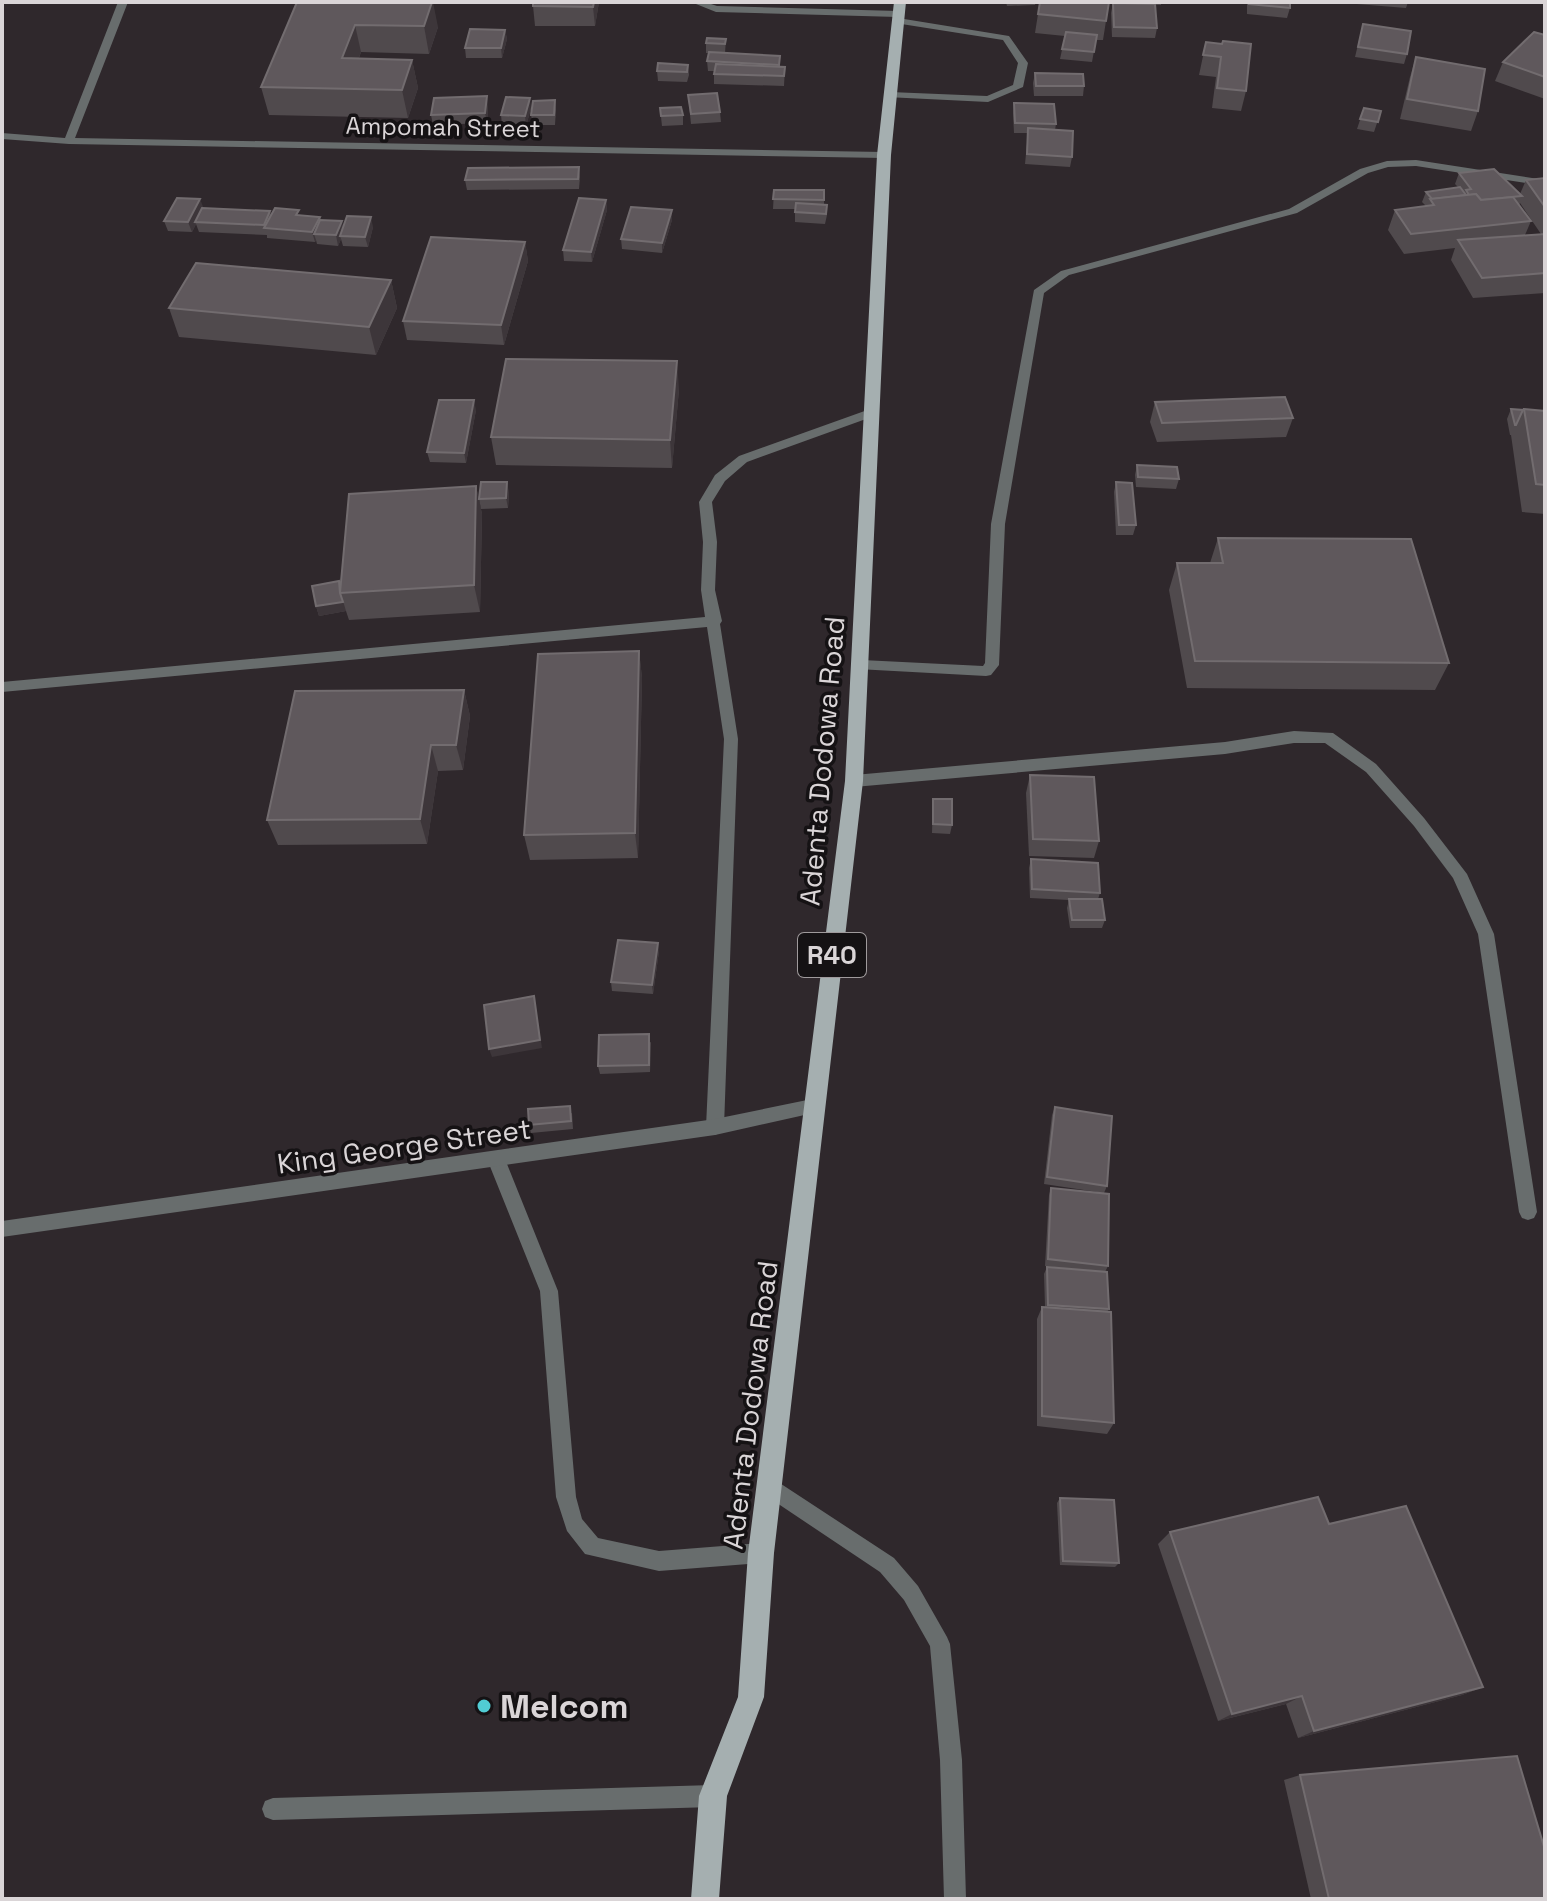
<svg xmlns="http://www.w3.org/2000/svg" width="1547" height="1901" font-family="'Space Grotesk',sans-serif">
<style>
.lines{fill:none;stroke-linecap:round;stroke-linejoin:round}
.service{fill:#686d6d;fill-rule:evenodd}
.minor{fill:#686d6d;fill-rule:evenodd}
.primary{fill:#a5afb0;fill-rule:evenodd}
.wall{fill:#504a4d;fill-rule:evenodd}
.shaded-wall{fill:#3d363a}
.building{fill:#5f585c;stroke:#726c6f;stroke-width:2}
.poi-dot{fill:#51ccd4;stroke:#151214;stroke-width:3}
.labels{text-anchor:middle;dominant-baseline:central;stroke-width:7;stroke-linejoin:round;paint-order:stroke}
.far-street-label{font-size:24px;fill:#dad5d7;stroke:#151214}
.shield{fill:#151214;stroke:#9f9a9c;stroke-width:2}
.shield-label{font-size:26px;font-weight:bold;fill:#dad5d7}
.street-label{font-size:28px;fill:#dad5d7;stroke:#151214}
.near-poi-label{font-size:34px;font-weight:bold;fill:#dad5d7;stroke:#151214;text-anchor:start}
</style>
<rect width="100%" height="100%" fill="#2f282c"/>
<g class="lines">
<g class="service">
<polygon points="691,2 705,2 717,6 898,11 903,14 898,17 716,12"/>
<polygon points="898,18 1009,36 1028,63 1023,87 988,102 886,97 885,95 890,92 987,96 1013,85 1018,63 1003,40 895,23 893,21"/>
<polygon points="873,408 877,409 877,415 747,462 725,481 712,502 717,542 715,590 722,621 720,624 738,739 724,1127 721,1132 715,1135 709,1132 706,1127 724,739 707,627 2,692 2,682 705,617 701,590 703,542 699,502 715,475 739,456"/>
<polygon points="1294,731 1333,733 1376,764 1424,818 1467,874 1494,934 1537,1212 1534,1218 1528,1220 1522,1218 1519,1212 1478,934 1453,878 1414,826 1366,772 1325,743 1294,743 1225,754 854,787 847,781 854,775 1225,742"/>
<polygon points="496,1151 502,1153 505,1159 558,1291 576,1497 582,1519 598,1538 659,1551 761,1543 768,1546 771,1553 768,1560 761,1563 659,1571 585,1554 567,1531 556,1497 540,1291 487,1159 490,1153"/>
<polygon points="713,1785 721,1788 724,1796 721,1804 713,1807 273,1820 265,1817 262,1809 265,1801 273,1798"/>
</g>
<g class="minor">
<polygon points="118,2 128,2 75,138 884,152 889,155 884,158 69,144 2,139 2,133 65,138"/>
<polygon points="1416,160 1545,180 1545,186 1416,166 1388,167 1368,173 1297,213 1069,275 1044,293 1005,524 999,665 991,675 986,676 857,669 855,665 857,661 862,660 983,666 985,663 991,524 1034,290 1061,271 1289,209 1360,169 1387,161"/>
<polygon points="812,1099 818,1102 821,1107 818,1112 715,1135 2,1237 2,1221 715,1119"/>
<polygon points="769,1476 894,1558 918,1586 947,1637 950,1644 962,1760 966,1899 944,1899 940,1760 930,1646 904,1600 880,1572 762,1493 759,1486 762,1479"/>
</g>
<polygon class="primary" points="894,2 906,2 891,155 863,781 774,1553 764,1697 727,1796 719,1899 691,1899 699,1796 738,1697 748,1553 845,781 877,155"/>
</g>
<g class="wall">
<polygon points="297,2 438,27 429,54 361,52 359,58 412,60 418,88 408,118 269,115 261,87"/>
<polygon points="599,2 595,26 535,26 533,6"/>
<polygon points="1006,2 1036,2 1035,5 1007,6"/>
<polygon points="1109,2 1103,40 1096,40 1092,62 1060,59 1065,36 1035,33 1038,14"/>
<polygon points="1123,2 1161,2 1161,5 1155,5 1157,28 1155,38 1112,37 1111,13 1113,3 1144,4"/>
<polygon points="1167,2 1212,2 1212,4"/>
<polygon points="1247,2 1290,2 1290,8 1287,18 1247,14"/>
<polygon points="1332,2 1408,2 1406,8"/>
<polygon points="1363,24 1407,54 1404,64 1355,57"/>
<polygon points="505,30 507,39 502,58 466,58 465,48"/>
<polygon points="1545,35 1545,99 1495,81 1503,62"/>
<polygon points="726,39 725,53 780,56 780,67 785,67 784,86 714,84 714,71 708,71 707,61 709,53 706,53 706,43"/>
<polygon points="1206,42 1222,44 1246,91 1241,111 1212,108 1216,77 1199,75"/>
<polygon points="1416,57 1478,111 1471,131 1400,119 1410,77"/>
<polygon points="688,65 689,75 687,82 658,81 657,71"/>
<polygon points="1035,73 1084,86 1083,96 1034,96 1033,83"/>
<polygon points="688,95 720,112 721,122 691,124"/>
<polygon points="555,100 556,110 555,125 533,125 531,115"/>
<polygon points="1014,103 1056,124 1055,130 1072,157 1070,167 1025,164 1028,133 1014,133 1013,113"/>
<polygon points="488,106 487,123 433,125 431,115"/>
<polygon points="531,108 526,126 502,125 501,115"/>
<polygon points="660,108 683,115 683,125 662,126"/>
<polygon points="1364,108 1381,111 1374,132 1357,129"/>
<polygon points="579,167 580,177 579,189 467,190 465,180"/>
<path d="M1459,173L1520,194L1526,180L1545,178V293L1473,298L1451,260L1455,248L1404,254L1388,230L1395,210L1426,206L1422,202L1426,192L1458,187L1455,184ZM1520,203L1541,234L1525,235L1531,221L1519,205Z"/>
<polygon points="774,190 824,190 824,205 827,215 825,224 795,222 795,209 773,209"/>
<polygon points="606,200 607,210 592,262 564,261 563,250"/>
<polygon points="203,208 270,211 271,216 300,215 320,217 321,220 343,227 373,227 368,247 343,246 341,239 338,246 317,244 316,240 315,242 267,238 267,235 199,232 196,224 192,232 168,231 164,221"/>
<polygon points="672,210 672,220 662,253 622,249 621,239"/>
<polygon points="525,242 528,261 504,345 407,340 403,321"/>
<polygon points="391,280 397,308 376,355 179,337 169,308"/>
<polygon points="679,389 672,468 496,465 491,437"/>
<polygon points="1155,402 1293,418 1286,437 1157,442 1150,422"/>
<polygon points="1511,409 1545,411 1545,514 1522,512 1511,435 1510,435 1507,419"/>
<polygon points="476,410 466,463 430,462 427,452"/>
<polygon points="1137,465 1179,479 1176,489 1136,487 1135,475"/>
<polygon points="1116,482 1136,525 1133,535 1116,535 1114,492"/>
<polygon points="476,486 482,514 480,612 349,620 346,611 319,616 316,606"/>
<polygon points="509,492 508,508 481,509 479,499"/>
<polygon points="1218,538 1449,663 1435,690 1187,688 1169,590 1177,563 1210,563"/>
<polygon points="639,651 642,678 638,858 530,860 524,835"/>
<polygon points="464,690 470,716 463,770 438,771 427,844 278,845 267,820"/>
<polygon points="1030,775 1099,841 1094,858 1029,856 1026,793"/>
<polygon points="933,799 952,825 950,834 932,833"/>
<polygon points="1031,859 1100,893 1098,899 1105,920 1102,928 1070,928 1067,908 1069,900 1030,898 1029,868"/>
<polygon points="659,951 653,994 612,991 611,982"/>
<polygon points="651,1042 650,1072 600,1074 598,1066"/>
<polygon points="1055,1107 1107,1186 1104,1193 1044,1184 1052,1115"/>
<polygon points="572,1113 573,1129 531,1133 529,1125"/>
<polygon points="1051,1188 1108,1266 1105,1272 1109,1309 1107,1312 1114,1423 1107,1434 1037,1426 1037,1319 1042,1307 1045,1307 1044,1274 1047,1267 1089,1271 1045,1266 1049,1195"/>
<polygon points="1060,1498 1119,1563 1115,1567 1060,1565 1057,1503"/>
<polygon points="1329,1524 1483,1687 1462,1695 1298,1738 1286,1704 1218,1721 1158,1544 1170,1532"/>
<polygon points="1300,1775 1545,1899 1311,1899 1284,1780"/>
</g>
<g class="shaded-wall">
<polygon points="432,2 433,2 438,27 429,54 424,26"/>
<polygon points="594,2 599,2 595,26 593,7"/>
<polygon points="355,25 361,52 348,86 342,58"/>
<polygon points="505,30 507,39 502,58 501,48"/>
<polygon points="412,60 418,88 408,118 402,90"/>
<polygon points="487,96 488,106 487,123 485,113"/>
<polygon points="530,98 531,108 526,126 525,116"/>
<polygon points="200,199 204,209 195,222 196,224 192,232 188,222"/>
<polygon points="606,200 607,210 592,262 591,252"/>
<polygon points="672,210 672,220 662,253 662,243"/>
<polygon points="320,217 323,227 314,234 316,240 315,242 312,232"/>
<polygon points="371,217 373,227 368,247 365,237"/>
<polygon points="342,221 344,231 340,236 341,239 338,246 336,235"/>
<polygon points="525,242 528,261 504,345 501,325"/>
<polygon points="391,280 397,308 376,355 369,327"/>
<polygon points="677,361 679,389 672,468 670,440"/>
<polygon points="474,400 476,410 466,463 464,453"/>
<polygon points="507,482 509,492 508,508 506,498"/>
<polygon points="476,486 482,514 480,612 474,585"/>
<polygon points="343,601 346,611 319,616 316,606"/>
<polygon points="639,651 642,678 638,858 635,833"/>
<polygon points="464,690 470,716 463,770 456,745"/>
<polygon points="431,745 438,771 427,844 420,819"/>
<polygon points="658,943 659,951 653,994 652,985"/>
<polygon points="534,996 542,1048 492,1057 489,1049"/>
<polygon points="1483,1687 1462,1695 1298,1738 1314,1731"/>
<polygon points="1302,1696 1286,1704 1218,1721 1232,1714"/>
</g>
<g class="building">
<polygon points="297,2 432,2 424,26 355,25 342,58 412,60 402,90 261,87"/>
<polygon points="533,2 594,2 593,7 533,6"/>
<polygon points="1040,2 1109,2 1106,21 1038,14"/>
<polygon points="1249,2 1290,2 1290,8 1249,4"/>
<polygon points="1113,3 1155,4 1157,28 1114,27"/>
<polygon points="1363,24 1411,31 1407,54 1358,47"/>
<polygon points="470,29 505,30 501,48 465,48"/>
<polygon points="1066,32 1097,35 1094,52 1062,49"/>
<polygon points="1534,32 1545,35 1545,77 1503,62"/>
<polygon points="707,38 726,39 725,44 706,43"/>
<polygon points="1223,41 1251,44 1246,91 1217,88 1221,57 1203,55 1206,42 1222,44"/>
<polygon points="709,52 780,56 779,65 707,61"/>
<polygon points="1416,57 1485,69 1478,111 1407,99"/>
<polygon points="658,63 688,65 687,72 657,71"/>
<polygon points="716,64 785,67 784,76 714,74"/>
<polygon points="1035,73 1083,74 1084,86 1036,86"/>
<polygon points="717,93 720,112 691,114 688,95"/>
<polygon points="487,96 485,113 431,115 434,98"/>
<polygon points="506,97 530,98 525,116 501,115"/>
<polygon points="555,100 554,115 531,115 533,101"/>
<polygon points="1014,103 1054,104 1056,124 1015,123"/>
<polygon points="681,107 683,115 661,116 660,108"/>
<polygon points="1364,108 1381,111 1378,122 1360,119"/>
<polygon points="1028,128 1073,131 1072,157 1027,154"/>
<polygon points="579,167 578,179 465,180 468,168"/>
<polygon points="1494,169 1522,196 1481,200 1476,194 1469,195 1466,190 1471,189 1459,173"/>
<polygon points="1545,178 1545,207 1526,180"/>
<polygon points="1460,187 1466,195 1432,199 1426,192"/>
<polygon points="774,190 824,190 824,200 773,199"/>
<polygon points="1476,194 1481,200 1513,197 1531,221 1411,234 1395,210 1434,205 1430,199"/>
<polygon points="177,198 200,199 188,222 164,221"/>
<polygon points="579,198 606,200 591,252 563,250"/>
<polygon points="796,203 827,205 826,214 795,212"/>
<polygon points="631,207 672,210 662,243 621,239"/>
<polygon points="202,208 270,211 264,225 195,222"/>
<polygon points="275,208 299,210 296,215 320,217 312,232 264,228"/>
<polygon points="347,216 371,217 365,237 340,236"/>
<polygon points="320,220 342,221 336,235 314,234"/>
<polygon points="1545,234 1545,273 1482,278 1458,240"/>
<polygon points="431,237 525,242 501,325 403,321"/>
<polygon points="196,263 391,280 369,327 169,308"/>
<polygon points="506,359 677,361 670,440 491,437"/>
<polygon points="1285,397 1293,418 1162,423 1155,402"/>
<polygon points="439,400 474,400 464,453 427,452"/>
<polygon points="1511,409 1523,410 1516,425 1515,425"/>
<polygon points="1524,409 1545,411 1545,485 1536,484"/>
<polygon points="1137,465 1177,467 1179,479 1138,477"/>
<polygon points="481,482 507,482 506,498 479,499"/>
<polygon points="1116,482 1132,483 1136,525 1119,525"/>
<polygon points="476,486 474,585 340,593 349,494"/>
<polygon points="1218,538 1411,539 1449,663 1195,661 1177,563 1223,563"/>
<polygon points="339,581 340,593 343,602 316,606 312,586"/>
<polygon points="639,651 635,833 524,835 538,654"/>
<polygon points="464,690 456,745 431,745 420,819 267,820 295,691"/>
<polygon points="1030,775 1094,777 1099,841 1033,839"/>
<polygon points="933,799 952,799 952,825 933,824"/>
<polygon points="1031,859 1098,863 1100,893 1032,889"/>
<polygon points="1069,899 1102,899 1105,920 1072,920"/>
<polygon points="618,940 658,943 652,985 611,982"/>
<polygon points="534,996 540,1040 489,1049 484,1005"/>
<polygon points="649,1034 649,1065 598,1066 599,1035"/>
<polygon points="570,1106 571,1121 529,1125 528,1109"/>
<polygon points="1055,1107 1112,1116 1107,1186 1047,1177"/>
<polygon points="1051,1188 1109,1194 1108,1266 1048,1259"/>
<polygon points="1047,1267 1107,1272 1109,1309 1048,1305"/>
<polygon points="1042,1307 1111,1312 1114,1423 1042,1416"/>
<polygon points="1318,1497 1329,1524 1406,1506 1483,1687 1314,1731 1302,1696 1232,1714 1170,1532"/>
<polygon points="1060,1498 1114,1500 1119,1563 1063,1561"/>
<polygon points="1517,1756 1545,1850 1545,1899 1329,1899 1300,1775"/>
</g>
<circle class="poi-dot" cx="484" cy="1706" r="8"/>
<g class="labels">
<g class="far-street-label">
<text transform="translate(443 127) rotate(1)">Ampomah Street</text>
</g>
<rect class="shield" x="798" y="933" width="68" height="44" rx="6"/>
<g class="shield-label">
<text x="832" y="955">R40</text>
</g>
<g class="street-label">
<text transform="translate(822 761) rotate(-85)">Adenta Dodowa Road</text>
<text transform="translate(404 1146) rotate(-8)">King George Street</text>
<text transform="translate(750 1405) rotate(-83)">Adenta Dodowa Road</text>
</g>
<g class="near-poi-label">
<text x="500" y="1706">Melcom</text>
</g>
</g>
<rect width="1547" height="1901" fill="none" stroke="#dad5d7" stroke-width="8"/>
</svg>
